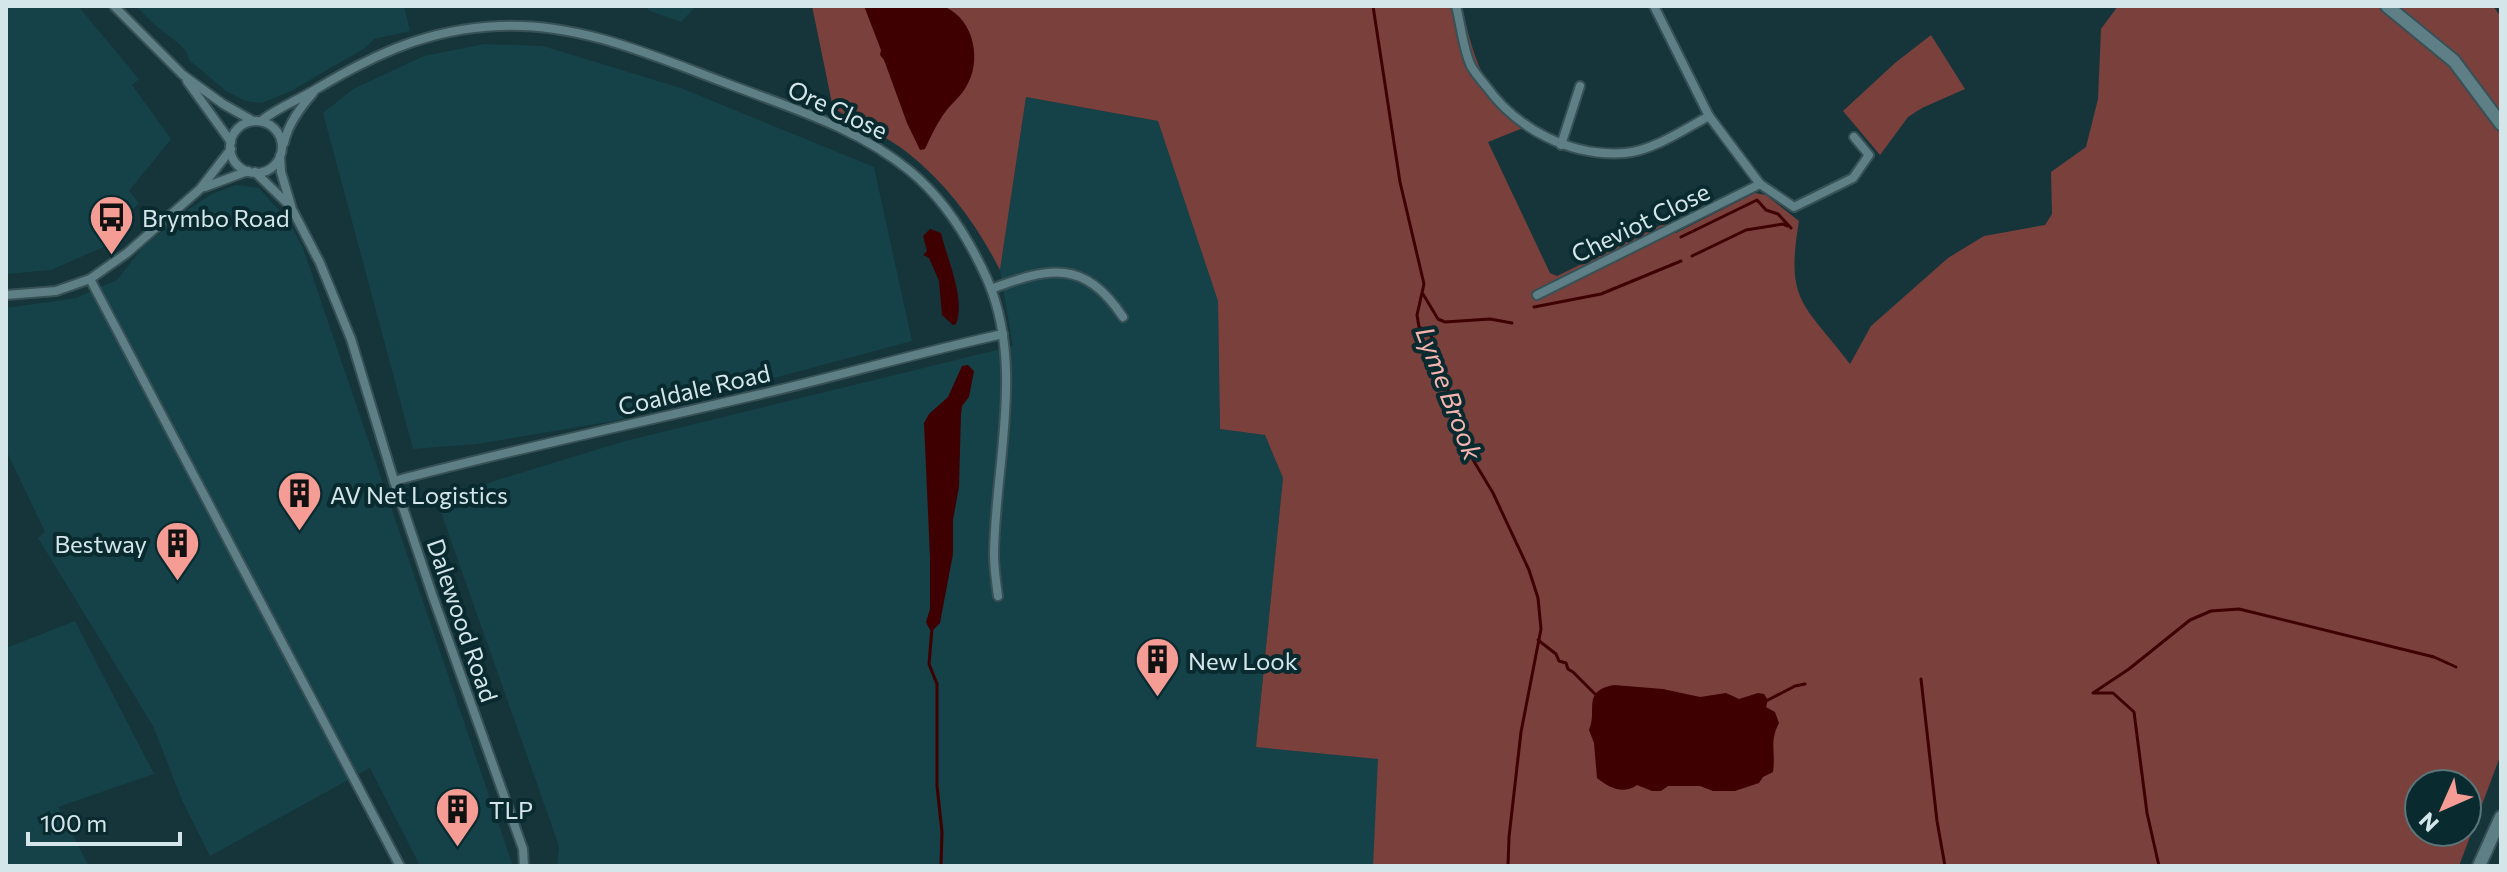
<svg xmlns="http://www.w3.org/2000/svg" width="2507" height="872" font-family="Commissioner,sans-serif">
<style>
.built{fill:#154148}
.green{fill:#79403c;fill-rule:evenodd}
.water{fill:#3f0002}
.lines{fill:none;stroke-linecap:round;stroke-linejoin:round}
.stream{stroke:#3f0002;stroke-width:3}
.street-casing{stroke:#375156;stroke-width:12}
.secondary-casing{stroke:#375156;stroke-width:16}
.street{stroke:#5e7f85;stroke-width:8}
.secondary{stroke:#5e7f85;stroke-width:12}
.labels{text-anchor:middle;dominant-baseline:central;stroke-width:8;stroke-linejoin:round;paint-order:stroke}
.street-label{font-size:24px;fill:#d4e6e9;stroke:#092b30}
.poi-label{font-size:24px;fill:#d4e6e9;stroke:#092b30;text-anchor:start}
.water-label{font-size:26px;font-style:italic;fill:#f6b4ae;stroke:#092b30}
</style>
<rect width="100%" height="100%" fill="#15353b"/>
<g class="built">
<polygon points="6,6 65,6 67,8 78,6 139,79 132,85 171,139 129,191 139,203 122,222 126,237 51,270 6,274"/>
<polygon points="136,6 404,6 410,31 374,39 365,48 291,91 262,103 245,101 226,91 189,60 186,51 178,43 155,25"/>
<polygon points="644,6 696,6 681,22 650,11"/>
<polygon points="484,44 543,46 681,88 874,167 912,341 614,421 477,444 413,449 323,113 353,89 424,56"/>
<polygon points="1026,97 1158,121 1218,301 1220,429 1265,435 1283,478 1256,746 1379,759 1373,866 557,866 559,846 438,504 497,480 625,441 1013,346 1000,270"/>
<polygon points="236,185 259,188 290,223 303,248 513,866 420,866 370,768 210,856 182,800 153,726 38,538 45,532 6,450 6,308 76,298 117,280 142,248 186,211 212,194"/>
<polygon points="75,621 154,774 58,807 89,866 6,866 6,648"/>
</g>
<g class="green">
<path d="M812,6H1462C1468,34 1474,60 1488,84C1498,101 1519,109 1523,128L1488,142L1550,273L1557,276L1669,221L1676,233L1755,193L1766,195L1799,221C1785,303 1804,303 1850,364L1871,326L1948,258L1984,236L2045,225L2052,214L2051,172L2086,147L2098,99L2101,29L2118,6H2493L2501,17V754L2459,866H1373L1378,759L1256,747L1283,478L1265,435L1220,429L1218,301L1158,121L1026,97L1000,270C977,225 948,185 908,153C885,135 857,123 833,108ZM2419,784H2467V832H2419Z"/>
<polygon points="1931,35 1965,89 1922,108 1908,117 1880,155 1843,111 1895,63"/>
</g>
<g class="water">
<path d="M864,6C878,6 936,3 945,7C975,20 982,62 966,87C961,96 952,103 946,111C937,123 931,136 925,149L920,150L907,123L884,60L880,55L881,50Z"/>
<path d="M930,229L941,233C947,259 966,299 956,324L953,325L942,315L939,281L929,258L923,255L927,251L923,236Z"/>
<polygon points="968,365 974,371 969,397 962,406 961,414 959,487 953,520 953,554 940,623 931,632 926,622 930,609 930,557 924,423 929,414 948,397 962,366"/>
<path d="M1614,685L1663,689L1700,697L1726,693L1739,699L1758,693L1764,694L1768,700L1766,707L1775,712L1779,723C1769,742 1776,752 1773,772L1763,777L1759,783L1735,791H1713L1700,786H1668L1661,791H1652L1637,785C1623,795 1610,788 1597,778L1594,743L1589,730C1598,710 1581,691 1614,685Z"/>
</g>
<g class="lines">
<g class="stream">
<polyline points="1373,6 1400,182 1424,284 1417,315 1419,327 1430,332 1466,448 1493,493 1529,570 1538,598 1541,629 1521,732 1509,837 1508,866"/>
<polyline points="1681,237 1757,200 1766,210 1778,214 1791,228"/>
<polyline points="1692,256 1746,230 1783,224 1787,226"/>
<polyline points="1423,294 1438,319 1445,322 1490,319 1512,323"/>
<polyline points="1534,307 1601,294 1681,261"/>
<polyline points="932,628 929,664 937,684 937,786 942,832 941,866"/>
<polyline points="1538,640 1556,654 1559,661 1566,663 1568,669 1573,672 1595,694"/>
<polyline points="1921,679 1937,821 1945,866"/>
<polyline points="1768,700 1795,686 1805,684"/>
<polyline points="2159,866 2147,813 2134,712 2113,693 2093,693 2129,669 2190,620 2211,611 2239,609 2434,657 2456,667"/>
</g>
<defs>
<g id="street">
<polyline points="114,6 183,75 223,104 253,121"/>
<path d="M1456,6C1461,25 1463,49 1471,66C1475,73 1481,80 1486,86C1517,129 1570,157 1625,153C1652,151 1685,129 1709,116"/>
<polyline points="1654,6 1709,116 1760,184 1794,207 1853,178 1869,155 1854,137"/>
<polyline points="187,81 231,142"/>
<path d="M261,121C278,107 299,100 318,88C377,53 429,29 499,26C581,22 656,57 731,85C794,109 858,128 910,171C944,199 969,239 987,279C1025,365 995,464 994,554C994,568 996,582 998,596"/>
<circle cx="256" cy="147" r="26"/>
<path d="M284,143C288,124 300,108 313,93"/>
<polyline points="1561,145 1580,86"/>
<polyline points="280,156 281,172 292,209 320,263 351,339 394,481 433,597 523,849 524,866"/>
<polyline points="255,172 289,205"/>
<polyline points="205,187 248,171"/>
<polyline points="90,279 400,866"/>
<path d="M991,289C1050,267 1084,259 1123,317"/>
<polyline points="6,295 56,291 90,279 127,253 200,189 231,149"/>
<polyline points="1537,295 1760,184"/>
<path d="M394,481C515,449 638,423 761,394C842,375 921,352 1003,334"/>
</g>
<g id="secondary">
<polyline points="2387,6 2454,61 2501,124"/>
<polyline points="2479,866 2501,817"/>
</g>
</defs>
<use href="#street" class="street-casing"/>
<use href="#secondary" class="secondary-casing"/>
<use href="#street" class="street"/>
<use href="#secondary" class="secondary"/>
</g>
<defs>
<symbol id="bus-pin" viewBox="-11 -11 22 30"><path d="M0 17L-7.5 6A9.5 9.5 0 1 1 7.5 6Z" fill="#f59c94" stroke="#092b30"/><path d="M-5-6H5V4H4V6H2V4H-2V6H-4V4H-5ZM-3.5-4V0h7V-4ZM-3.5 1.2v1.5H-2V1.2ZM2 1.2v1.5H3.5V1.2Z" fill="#111"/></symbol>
<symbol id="building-pin" viewBox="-11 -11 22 30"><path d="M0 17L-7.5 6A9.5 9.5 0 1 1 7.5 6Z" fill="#f59c94" stroke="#092b30"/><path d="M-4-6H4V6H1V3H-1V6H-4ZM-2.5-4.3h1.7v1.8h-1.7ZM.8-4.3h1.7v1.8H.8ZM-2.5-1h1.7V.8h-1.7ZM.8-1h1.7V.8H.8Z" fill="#111"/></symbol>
</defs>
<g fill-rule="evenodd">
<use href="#bus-pin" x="86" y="192" width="51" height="69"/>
<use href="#building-pin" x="274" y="468" width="51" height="69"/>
<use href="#building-pin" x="152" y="518" width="51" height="69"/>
<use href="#building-pin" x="1132" y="634" width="51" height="69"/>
<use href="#building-pin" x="432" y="784" width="51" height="69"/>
</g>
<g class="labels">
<g class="street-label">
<text transform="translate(838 109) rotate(25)">Ore Close</text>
<text transform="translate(1640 222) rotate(-26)">Cheviot Close</text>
<text transform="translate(694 389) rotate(-13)">Coaldale Road</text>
<text transform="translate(463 620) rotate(71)">Dalewood Road</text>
</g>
<g class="poi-label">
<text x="142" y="217">Brymbo Road</text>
<text x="330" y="494">AV Net Logistics</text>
<text x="147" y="543" text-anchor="end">Bestway</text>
<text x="1188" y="660">New Look</text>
<text x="489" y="809">TLP</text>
</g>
<g class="water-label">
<text transform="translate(1450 393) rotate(69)">Lyme Brook</text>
</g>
</g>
<rect width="2507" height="872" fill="none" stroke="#d4e6e9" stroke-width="16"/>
<g transform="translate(2443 808) rotate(225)"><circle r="38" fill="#092b30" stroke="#5a767a" stroke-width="2"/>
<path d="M0-6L14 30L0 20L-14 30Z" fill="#f59c94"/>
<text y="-12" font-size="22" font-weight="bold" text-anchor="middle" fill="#d4e6e9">N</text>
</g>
<path d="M28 832v12h152v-12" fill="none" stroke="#d4e6e9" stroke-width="4"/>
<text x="40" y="832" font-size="24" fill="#d4e6e9" stroke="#092b30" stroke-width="6" paint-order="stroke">100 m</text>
</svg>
